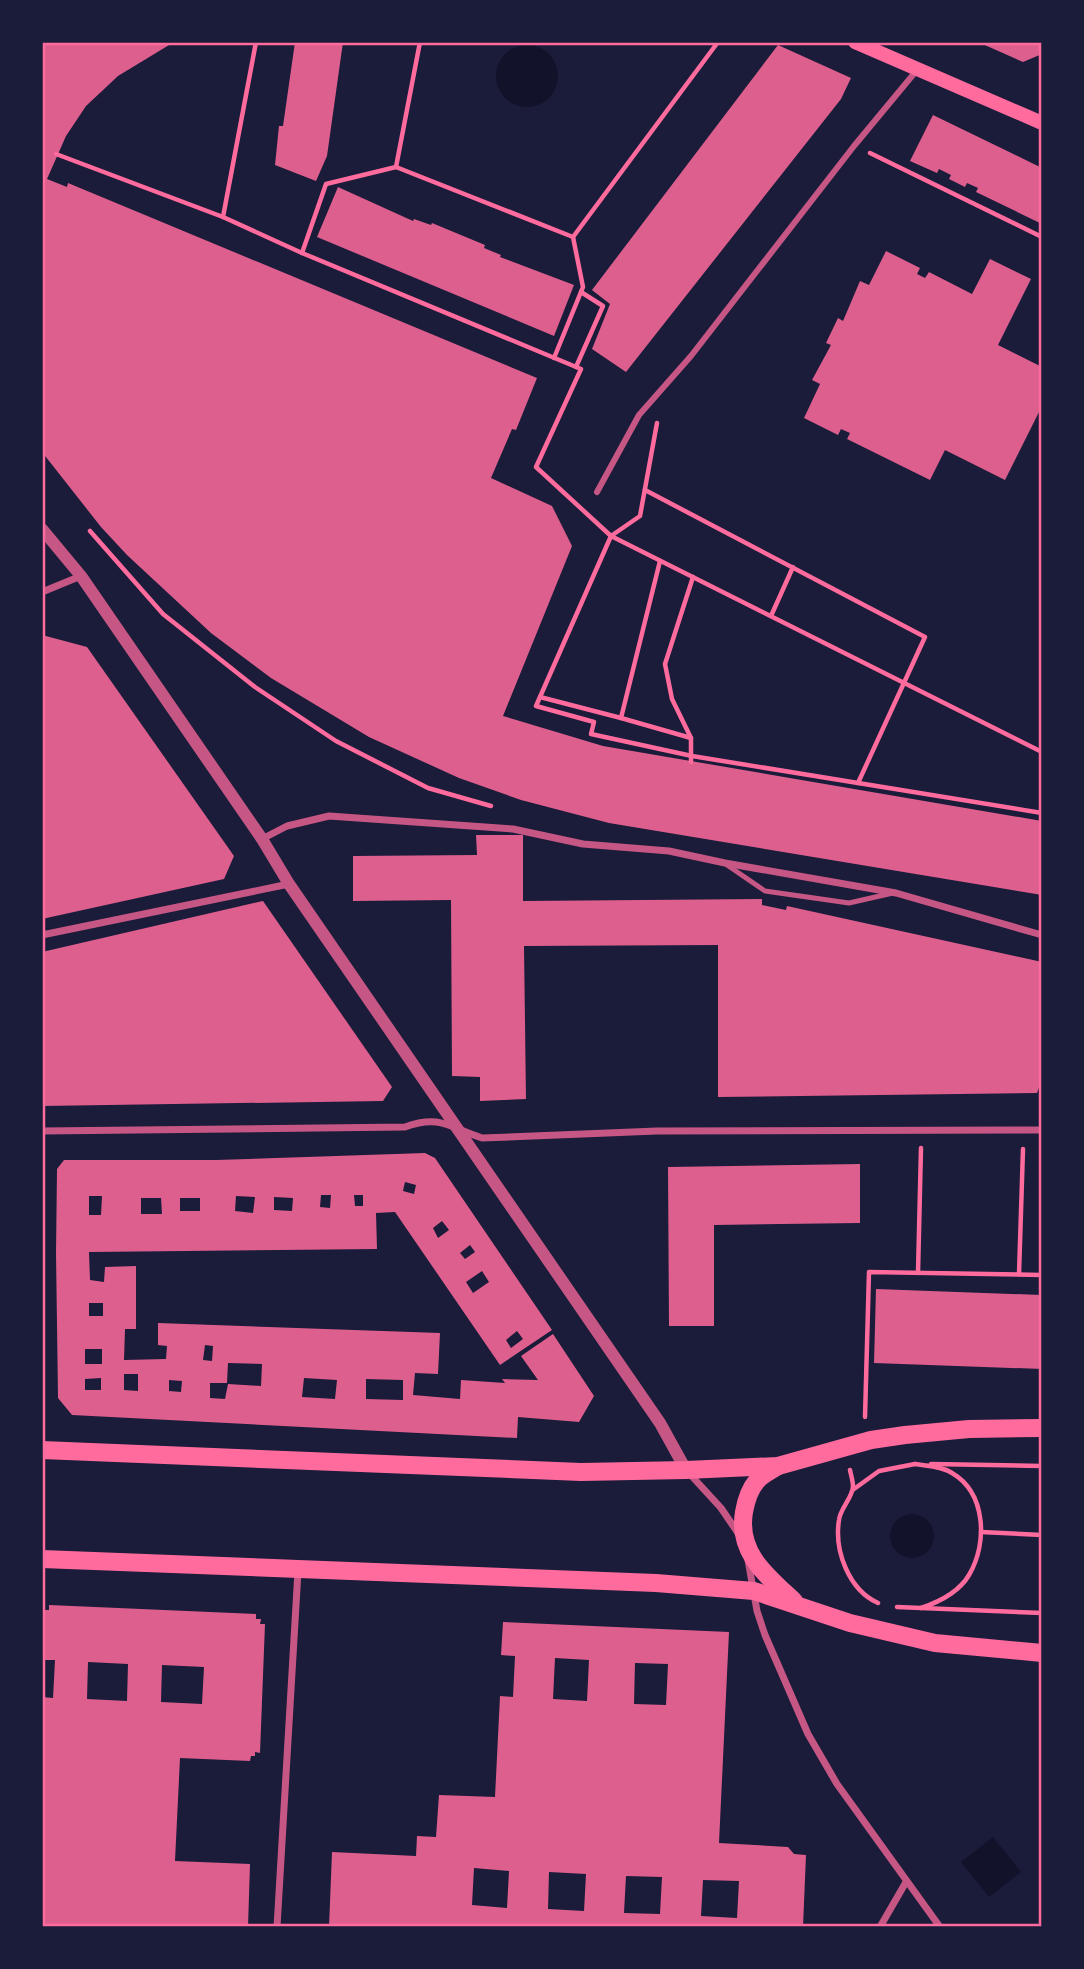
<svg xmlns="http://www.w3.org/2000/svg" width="1084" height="1969" font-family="'Noto Serif',serif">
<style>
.water{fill:#12122b}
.building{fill:#dd5f8e;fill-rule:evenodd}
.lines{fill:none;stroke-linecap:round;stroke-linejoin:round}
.path{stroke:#ff6b9d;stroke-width:4.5}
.service{stroke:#c65784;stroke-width:5}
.pedestrian{stroke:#c65784;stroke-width:6}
.minor{stroke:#c65784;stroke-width:7}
.tertiary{stroke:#c65784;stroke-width:12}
.secondary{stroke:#ff6b9d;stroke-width:14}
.primary{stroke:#ff6b9d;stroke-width:18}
.neatline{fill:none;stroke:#ff6b9d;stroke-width:2.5}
</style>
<rect width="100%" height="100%" fill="#1b1b3a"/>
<g class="water">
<circle cx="527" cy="76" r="31"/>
<circle cx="912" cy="1536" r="22"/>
<polygon points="993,1837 1021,1872 989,1897 961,1862"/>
</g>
<g class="building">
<polygon points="48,42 174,42 118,76 86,106 66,136 47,179 67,187 68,183 537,378 516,430 512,429 491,478 552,506 572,546 503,716 603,746 1042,821 1042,895 609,823 521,800 459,778 369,737 271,678 211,633 127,555 101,527 42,452 42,48"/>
<polygon points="295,42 343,42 327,156 316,181 275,165 279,126 283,126"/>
<polygon points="978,42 1042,42 1042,54 1023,62"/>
<polygon points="778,45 851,78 841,99 626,372 592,349 610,304 592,290"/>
<polygon points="933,115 1042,168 1042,224 976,192 978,188 967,183 965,187 949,179 951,175 939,169 937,173 910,161"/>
<polygon points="338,187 413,221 414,219 431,225 432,223 485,245 484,248 501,255 500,257 574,285 554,336 317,237"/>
<polygon points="886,251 920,268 917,274 925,278 929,272 972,294 990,259 1031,279 998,345 1042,367 1042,406 1005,480 945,450 930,480 847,439 850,433 841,429 838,435 804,418 820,384 812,380 831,345 826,343 838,318 843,321 860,281 869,285"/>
<polygon points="42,635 87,647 234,856 224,879 42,919"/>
<polygon points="476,835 523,835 523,901 762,899 762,905 786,910 787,906 1042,962 1042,1079 1037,1093 718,1097 718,945 524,946 526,1099 480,1101 480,1077 452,1076 451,900 353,901 353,856 477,855"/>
<polygon points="263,901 392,1087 383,1101 42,1106 42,952"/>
<path d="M425,1153L435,1158L552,1330L500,1365L395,1212L376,1213L377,1249L89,1252L90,1280L104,1282L105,1267L136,1266V1329H125L124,1360L166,1359L167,1346L158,1345V1323L440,1333L438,1374L415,1373L413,1395L460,1399L461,1380L505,1383L502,1379L538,1380L521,1356L553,1334L594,1396L579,1422L518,1417L517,1438L72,1415L58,1398L56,1253L57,1169L64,1160H216ZM405,1182L416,1185L414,1194L403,1191ZM321,1195H331L330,1208L320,1207ZM354,1195H363V1206H355ZM89,1196H102L101,1215H89ZM236,1196L255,1197L253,1213L235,1211ZM274,1197L293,1198L292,1211L274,1210ZM141,1198H161L162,1214H141ZM180,1198H200V1211H180ZM442,1221L449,1230L438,1238L433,1228ZM470,1245L475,1252L465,1259L460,1253ZM482,1271L489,1282L473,1293L466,1282ZM89,1303H103V1316H89ZM517,1331L523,1339L511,1348L506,1340ZM205,1345L213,1346L212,1361L203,1360ZM85,1349H102V1364H85ZM228,1363L262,1364L261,1386L228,1384L225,1399L210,1398V1383H227ZM124,1374H138V1391L124,1390ZM101,1378V1390H85V1379ZM304,1378L337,1380L335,1399L302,1397ZM366,1379L403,1380V1400L366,1399ZM169,1380L182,1381L181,1392L169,1391Z"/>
<polygon points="860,1164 860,1223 714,1225 714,1326 669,1326 668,1167"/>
<polygon points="876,1289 1042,1295 1042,1369 874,1363"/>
<path d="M49,1605L256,1614V1619H261L260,1624H265L260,1753L255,1752V1756H251L250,1761L180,1758L175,1861L250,1864L248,1927H42V1697L53,1698L55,1660H42V1610H49ZM88,1662L128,1664L127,1701L87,1699ZM162,1665L204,1667L202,1704L161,1702Z"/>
<path d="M503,1622L729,1632L719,1843L788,1847L794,1854L806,1855L803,1927H329L332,1852L416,1856L417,1836L436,1837L439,1795L495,1797L500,1696L513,1697L515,1656L501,1655ZM555,1658L589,1660L587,1701L553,1699ZM635,1663L668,1664L666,1705L634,1704ZM474,1868L509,1871L507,1908L472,1905ZM549,1872L586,1874L584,1911L548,1909ZM626,1876L662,1877L660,1914L624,1913ZM703,1880L739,1881L737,1918L701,1916Z"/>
</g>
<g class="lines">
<g class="path">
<polyline points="256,42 223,217 302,253 581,369 536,467 611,536 1042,752"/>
<polyline points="420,42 396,167 573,237 718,42"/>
<polyline points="870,153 1042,237"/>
<polyline points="56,154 223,217"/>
<polyline points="302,253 326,184 396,167"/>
<polyline points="554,358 583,287 573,237"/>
<polyline points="576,367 603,306 581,292"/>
<polyline points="657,423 640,516 611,536 536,706 594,722 591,734 692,756 1042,813"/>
<polyline points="645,490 925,637 858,783"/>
<polyline points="90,531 163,614 255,687 336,741 428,788 491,806"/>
<polyline points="660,561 621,718 691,738"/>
<polyline points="771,616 793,567"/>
<polyline points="540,697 621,718"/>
<polyline points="691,762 691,738 672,699 665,664 693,577"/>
<polyline points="918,1273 921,1148"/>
<polyline points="1019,1274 1023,1149"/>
<polyline points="865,1417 869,1272 1042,1275"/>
<path d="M915,1464C927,1466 941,1466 952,1473C986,1493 988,1543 969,1575C959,1592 939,1602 921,1608"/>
<polyline points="931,1464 1042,1466"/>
<path d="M850,1470C851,1475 853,1481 853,1486C853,1497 840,1509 839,1520C834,1551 849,1590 878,1603"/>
<polyline points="854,1489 879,1471 915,1464"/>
<polyline points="981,1532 1042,1535"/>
<polyline points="897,1607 1042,1613"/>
</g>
<polyline class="service" points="727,865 765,891 849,903 893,893"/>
<polyline class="pedestrian" points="597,492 639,415 691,356 854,146 917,70"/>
<g class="minor">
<polyline points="42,592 81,576"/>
<polyline points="262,839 287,826 329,816 513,829 583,844 669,851 725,863 896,893 1042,935"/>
<polyline points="42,935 289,884"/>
<path d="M42,1131L405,1127C441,1114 450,1128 482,1138L657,1131L1042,1130"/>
<polyline points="688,1472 721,1508 738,1533"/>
<polyline points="748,1560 757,1611 765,1635 808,1734 837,1784 940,1927"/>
<polyline points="277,1927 298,1571"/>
<polyline points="880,1927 906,1882"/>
</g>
<polyline class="tertiary" points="42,529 81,576 262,839 289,884 660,1423 686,1470"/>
<polyline class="secondary" points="855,42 1042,123"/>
<g class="primary">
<polyline points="42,1450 581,1472 686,1470 778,1466 871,1440 905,1435 969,1429 1042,1428"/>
<path d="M778,1466C771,1471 761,1475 756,1482C749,1490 746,1501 744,1512C737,1553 767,1576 794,1601"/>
<polyline points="42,1559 656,1583 754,1591 850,1623 935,1643 1042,1653"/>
</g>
</g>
<rect width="1084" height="1969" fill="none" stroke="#1b1b3a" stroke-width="88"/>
<rect x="44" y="44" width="996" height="1881" class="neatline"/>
</svg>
